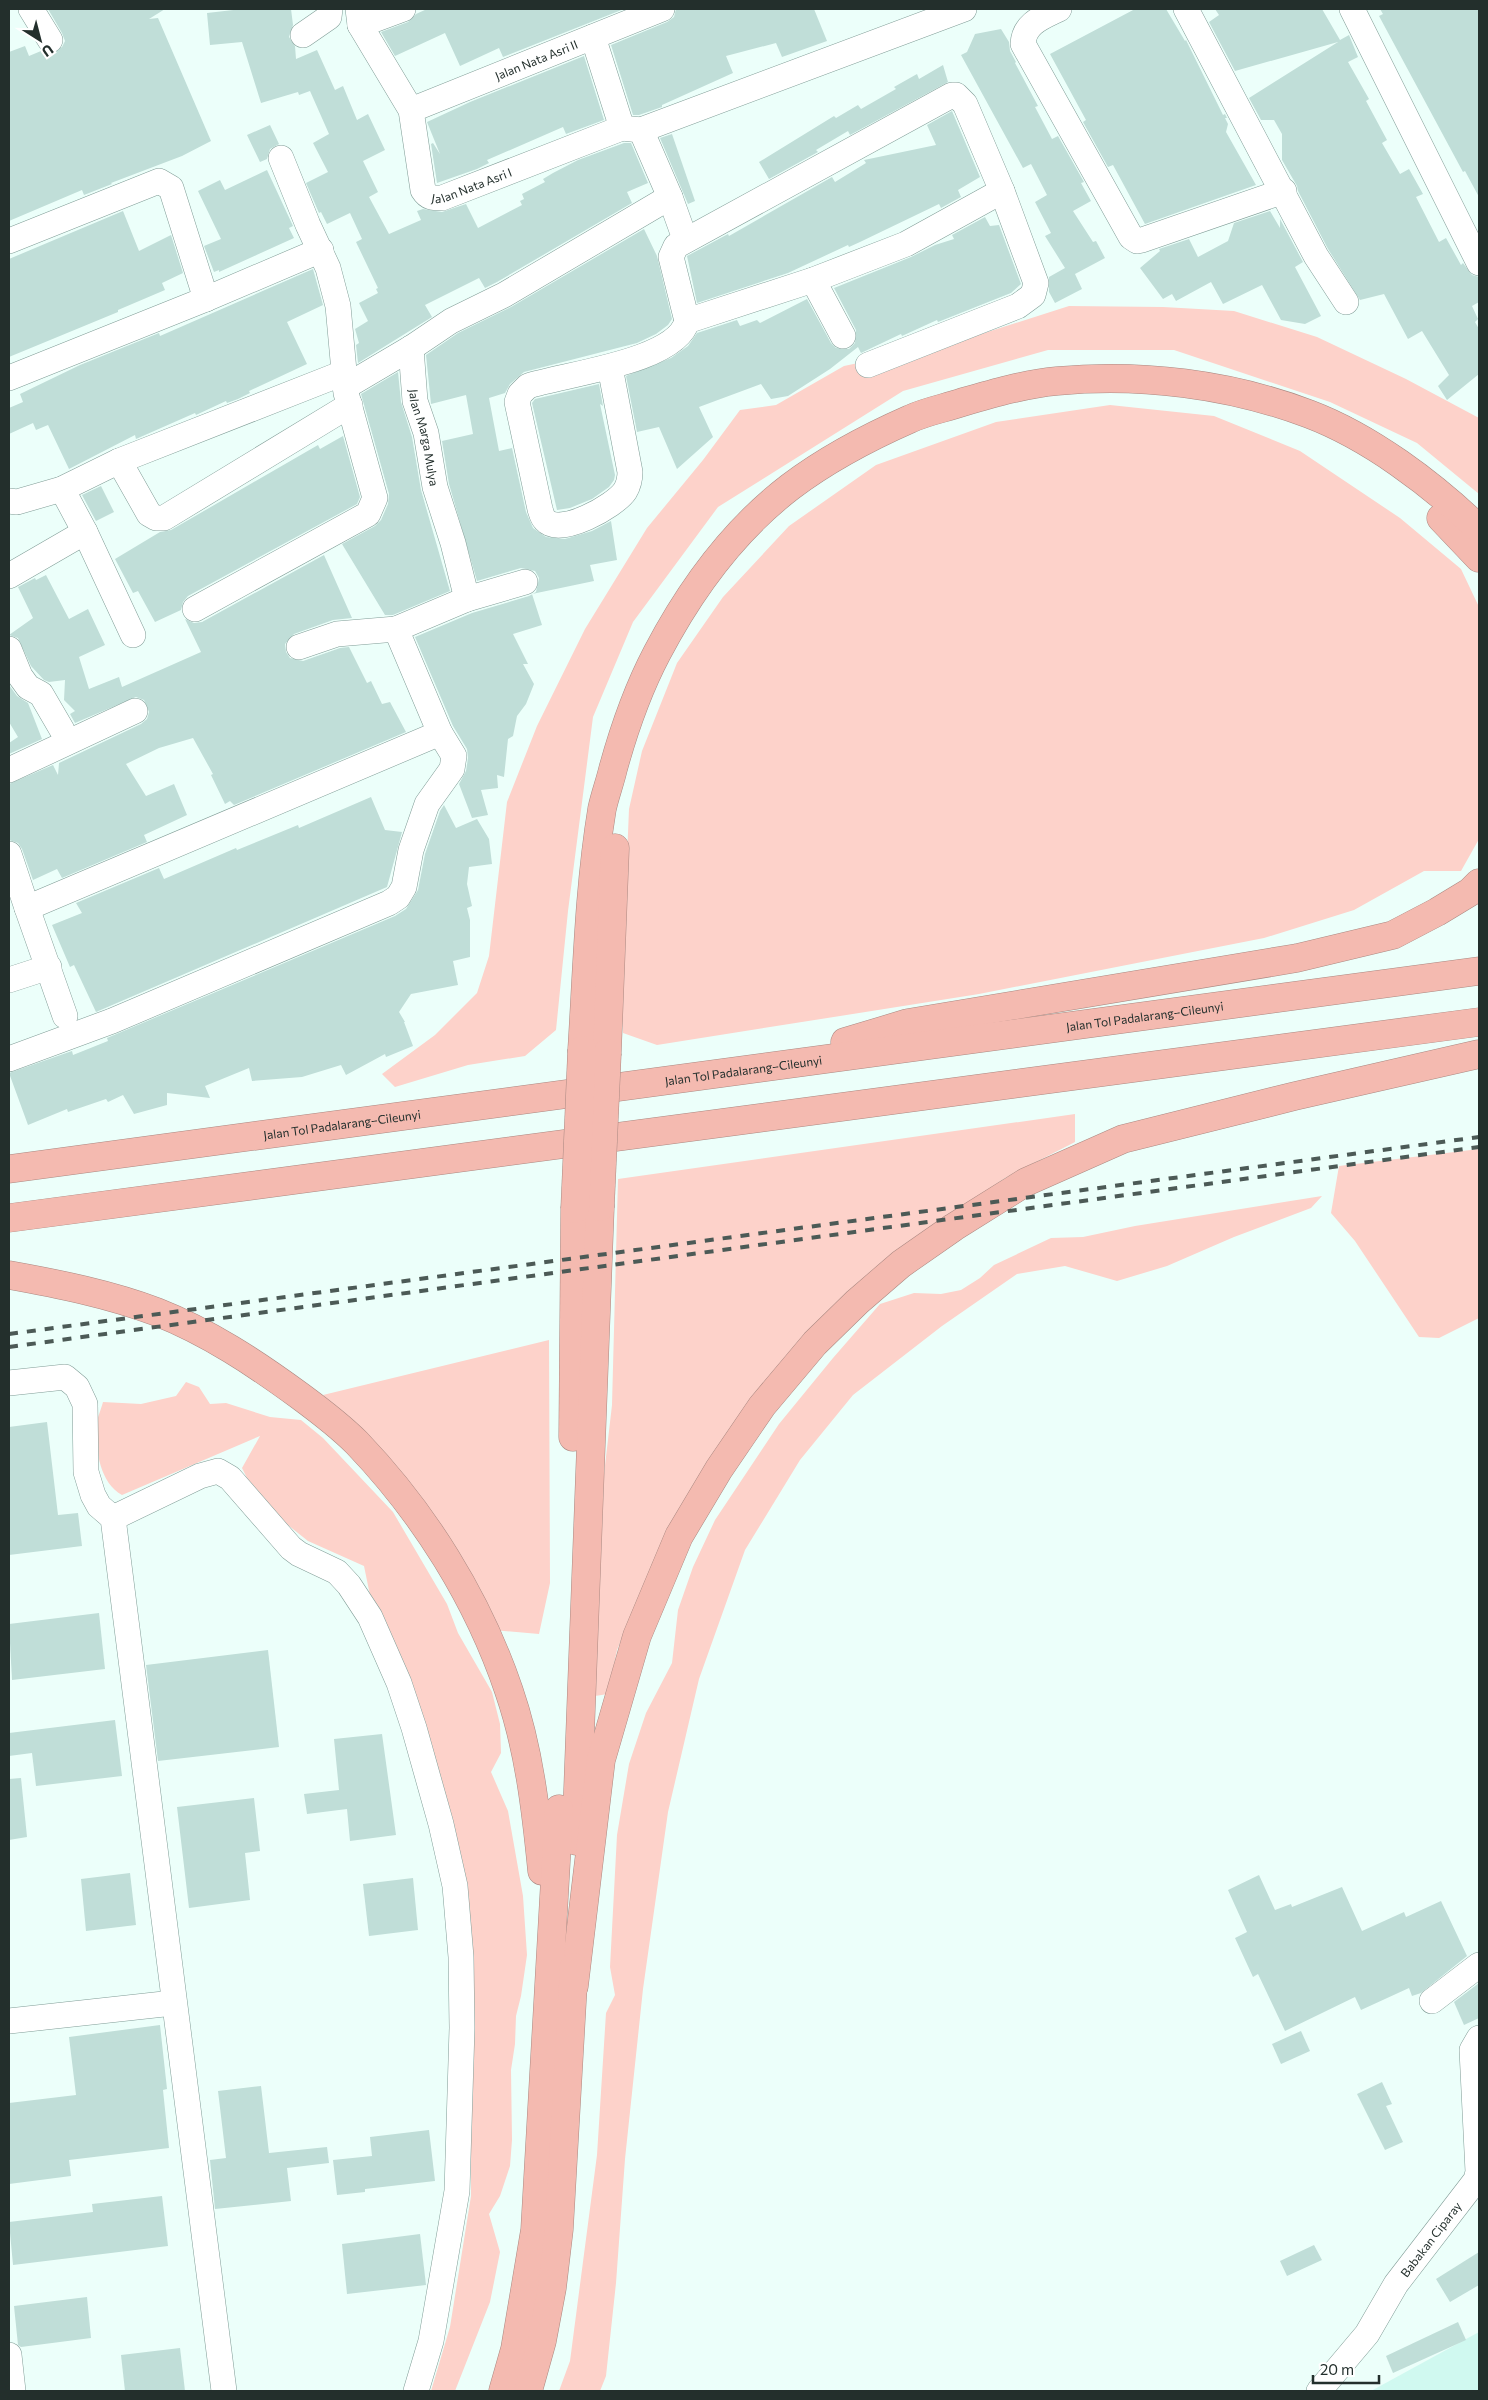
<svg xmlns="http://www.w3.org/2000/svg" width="1488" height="2400" font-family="Commissioner,sans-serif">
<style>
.built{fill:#d0f9f0}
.green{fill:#fdd2ca}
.building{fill:#c0ded8}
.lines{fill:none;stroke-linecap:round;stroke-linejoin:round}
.minor-casing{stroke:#819d97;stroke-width:26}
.motorway-casing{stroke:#ab8982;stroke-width:29}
.minor{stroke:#fff;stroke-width:25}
.motorway{stroke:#f4bab0;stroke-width:28}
.rail{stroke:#4c5a56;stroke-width:4;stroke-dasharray:9 9;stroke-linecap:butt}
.motorway-bridge-casing{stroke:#ab8982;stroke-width:29;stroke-linecap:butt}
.motorway-bridge{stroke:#f4bab0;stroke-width:28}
.labels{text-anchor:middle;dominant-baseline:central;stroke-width:4;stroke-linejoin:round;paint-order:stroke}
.street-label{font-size:12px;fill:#232f2c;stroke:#fff}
</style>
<rect width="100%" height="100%" fill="#ecfffa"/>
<polygon class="built" points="1479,2332 1479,2391 1371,2391"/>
<g class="green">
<polygon points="1069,306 1163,307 1234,311 1317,337 1406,379 1479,418 1479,494 1417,443 1330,402 1174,350 1048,350 903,391 718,507 633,622 593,717 568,911 556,1030 525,1056 468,1065 395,1087 382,1074 435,1035 477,993 489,956 507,802 537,726 585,629 647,528 703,460 740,410 776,405 844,366 953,343"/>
<polygon points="1110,405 1214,416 1300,451 1400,518 1461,569 1479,607 1479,839 1461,871 1424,871 1354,910 1264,938 979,994 657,1045 623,1033 621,1002 629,809 642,751 677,663 723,597 789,526 876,465 996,422"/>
<polygon points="1075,1114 1075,1142 1005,1178 899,1252 844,1300 648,1576 617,1650 608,1694 595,1696 604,1474 612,1405 618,1179"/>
<polygon points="1479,1149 1479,1318 1439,1338 1419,1337 1355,1241 1331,1213 1339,1166"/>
<polygon points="1322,1196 1311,1208 1234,1237 1167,1266 1117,1281 1065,1266 1017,1274 942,1326 853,1395 800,1460 745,1550 699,1679 668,1812 643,1989 625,2159 616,2283 606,2376 600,2391 559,2391 570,2361 597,2155 606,2013 615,1995 610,1967 617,1835 629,1764 646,1713 672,1663 678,1610 693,1567 715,1520 779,1424 833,1358 880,1304 914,1293 941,1294 961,1290 980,1278 994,1265 1051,1238 1083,1237 1135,1226"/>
<polygon points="549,1340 550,1583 539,1634 492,1630 441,1532 388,1456 323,1395"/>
<path d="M186,1382L199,1387L210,1404L226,1403L270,1417L301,1420L323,1438L393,1512L447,1604L458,1633L492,1692L500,1724L501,1753L491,1772L508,1811L523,1896L527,1955L521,1996L516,2016L515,2044L511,2070L512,2140L510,2166L500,2196L489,2214L500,2252L490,2302L455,2391H431L450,2327L471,2196L469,1940L372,1605L364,1566L308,1541L259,1502L242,1468L260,1436L122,1495C100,1483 96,1451 96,1428C96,1420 101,1410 103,1402L141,1404L176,1396Z"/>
</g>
<g class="building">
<polygon points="48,9 165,9 149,19 158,18 211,141 182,156 111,183 112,184 84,195 82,190 9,221 9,52 25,46 29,56 41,51 51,54 62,47 65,41 62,33"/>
<polygon points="242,9 291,9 293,25 289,37 295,46 296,59 317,50 335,90 343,86 357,120 368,114 385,150 363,161 378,192 369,197 389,234 421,220 417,211 423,209 442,212 466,204 478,228 522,205 520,201 524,199 522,194 545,182 543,179 553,173 578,160 624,143 631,143 648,183 627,192 632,203 497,282 485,288 479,278 425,305 432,317 358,363 356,345 359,343 355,329 368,321 359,303 378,293 376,289 378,288 356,242 362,239 350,213 327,224 321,212 319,213 306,183 328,172 313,143 329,134 310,91 299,95 298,92 261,103 242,42 210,45 207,13"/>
<polygon points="427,9 624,9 503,57 499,48 460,66 445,33 395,56 381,32 408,22 416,14"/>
<polygon points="676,9 814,9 827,41 782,57 776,43 726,56 733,73 662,105 662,107 639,115 633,115 611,45 667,22 674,17"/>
<polygon points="1135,9 1166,9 1185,41 1186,40 1223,115 1225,114 1227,118 1225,118 1228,124 1226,132 1256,185 1145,224 1113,165 1108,167 1083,122 1086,120 1050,54"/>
<polygon points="1215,9 1322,9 1340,40 1349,35 1358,57 1348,62 1369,99 1366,101 1387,140 1382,143 1400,174 1409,169 1423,194 1416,197 1439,242 1446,238 1461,265 1463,263 1472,275 1479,277 1479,302 1472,306 1478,319 1475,322 1479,329 1479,374 1447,400 1438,386 1449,375 1422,331 1408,339 1384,294 1360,300 1328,249 1298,191 1297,186 1282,160 1282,134 1274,120 1261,120 1249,98 1338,42 1235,71 1209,22 1219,15"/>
<polygon points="1380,9 1479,9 1479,197 1465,171 1463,172 1379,16 1383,14"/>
<polygon points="1001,29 1009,42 1010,51 1016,62 1015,63 1038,106 1035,107 1052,139 1058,136 1084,182 1081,183 1091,201 1073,211 1093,242 1096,241 1105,258 1075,274 1082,289 1055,303 1049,292 1049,277 1065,268 1045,236 1051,233 1035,202 1047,195 1031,164 1023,168 961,55 967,52 975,34"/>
<polygon points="584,56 604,120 566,134 563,127 487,160 489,163 477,169 437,183 431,144 433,143 440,154 427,122 470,102"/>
<polygon points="943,65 948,82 850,135 848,131 816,150 818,152 769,179 759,162 834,116 836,118 858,105 861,109 896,89 894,87 917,74 919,79"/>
<polygon points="952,111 980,177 958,190 961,197 941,208 939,204 860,242 849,247 848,245 788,273 697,303 687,256 728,234 729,236 832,177 835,182 866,163 864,160 936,145 927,125"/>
<polygon points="270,125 279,144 270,149 267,159 260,162 247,135"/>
<polygon points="672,134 695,201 688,204 660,138"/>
<polygon points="267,170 293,226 289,228 294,238 219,272 219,270 214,272 204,246 221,239 198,191 220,180 225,190"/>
<polygon points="123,211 139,251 171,235 183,273 162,283 165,290 118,310 118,312 9,357 9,259"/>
<polygon points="1270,211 1280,228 1280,219 1303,262 1295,267 1321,316 1305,324 1281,320 1262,285 1223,304 1211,282 1176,301 1172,294 1163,299 1140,268 1160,251 1159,249 1189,239 1198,257 1228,241 1234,223"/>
<polygon points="985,217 990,226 999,225 1021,284 1011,293 938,322 937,320 902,336 901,334 861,353 858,347 830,369 788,396 771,399 761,384 699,407 713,437 677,469 659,427 637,432 626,376 671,358 688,346 697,333 737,320 740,326 757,320 760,323 807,299 831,343 836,348 849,349 855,343 856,330 834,288 911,257 935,245 954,239 952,235"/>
<polygon points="644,229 657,256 672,319 668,325 656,334 637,343 524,372 510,384 505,393 489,398 499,451 512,448 526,512 533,528 546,537 565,539 592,531 611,521 617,560 590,565 594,581 532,594 542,625 513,634 528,664 523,664 534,684 526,704 517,716 513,736 508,739 504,777 497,775 498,788 481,790 488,815 472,818 459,784 466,771 468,758 467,749 453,726 415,637 472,613 529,596 536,592 539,578 535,571 521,568 477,581 449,484 442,441 473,434 466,395 431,404 426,355 458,333 511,307"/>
<polygon points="313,269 323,305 287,322 307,364 249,391 250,393 238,399 227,403 226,401 196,415 195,413 136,439 135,435 69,469 48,425 36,430 33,423 9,434 9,408 23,402 20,394 80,365 159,333 160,336"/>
<polygon points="398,372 401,402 412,437 421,490 450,591 393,615 385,615 342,544 375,526 381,520 388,504 389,494 361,394"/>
<polygon points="599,384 603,406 600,404 615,475 614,480 609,487 592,499 570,508 557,510 532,403 535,399"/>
<polygon points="343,436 360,497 357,504 188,596 183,602 181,610 155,622 138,591 133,593 115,559 160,532 171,530 318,445 320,449"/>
<polygon points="101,486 114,512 96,521 82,495"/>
<polygon points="324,555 352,618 333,620 294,634 285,644 286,652 290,658 303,661 340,648 349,647 367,683 371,681 382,704 390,702 406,732 234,805 230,801 225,804 211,775 213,774 193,738 159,748 126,764 146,796 174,784 187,815 144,835 147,842 62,878 57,869 33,880 22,849 18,843 9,840 9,784 53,765 58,775 59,763 141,724 147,719 149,712 144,700 136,697 75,723 70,714 75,711 64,700 65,680 49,682 44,680 31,666 18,638 9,635 33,618 18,587 35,578 36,580 46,575 69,619 88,609 105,645 79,657 89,689 119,677 122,687 201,652 185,619 194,623 202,622"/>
<polygon points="9,685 17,696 28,703 42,739 9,754 9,743 18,737 9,722"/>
<polygon points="371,797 385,830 402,832 387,887 96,1012 74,965 70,967 52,925 82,913 76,903 159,868 164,879 236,848 237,850 298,825 299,828"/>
<polygon points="444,805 456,828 477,819 489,839 492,864 469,867 467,884 472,906 467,908 470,920 470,957 453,961 458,985 411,994 399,1012 405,1022 404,1022 413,1046 386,1057 385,1054 346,1075 341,1065 302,1077 252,1081 249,1068 205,1086 210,1098 167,1093 167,1105 134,1114 123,1095 108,1102 106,1099 68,1112 67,1109 28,1125 9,1073 72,1051 73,1055 108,1041 107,1038 395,916 406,909 418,890 425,854 440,811"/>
<polygon points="47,1422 58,1515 78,1513 82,1546 9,1555 9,1427"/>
<polygon points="99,1613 105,1669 12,1680 9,1624"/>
<polygon points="268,1650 279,1747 158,1761 146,1665"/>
<polygon points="115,1720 122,1776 36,1786 32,1753 9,1756 9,1733"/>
<polygon points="382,1734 396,1835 350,1841 347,1809 307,1814 304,1794 339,1790 334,1739"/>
<polygon points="21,1778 27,1837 9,1840 9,1779"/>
<polygon points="254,1798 260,1851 245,1853 250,1900 189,1908 177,1807"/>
<polygon points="130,1873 136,1925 86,1931 81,1879"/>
<polygon points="1259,1875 1275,1910 1291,1904 1292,1907 1342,1887 1362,1931 1404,1912 1406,1917 1441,1901 1467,1956 1421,1993 1412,1996 1409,1988 1361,2010 1355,1997 1285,2031 1258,1974 1253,1977 1235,1938 1247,1932 1228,1890"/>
<polygon points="413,1878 418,1930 369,1936 363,1884"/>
<polygon points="1479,1983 1479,2018 1464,2025 1454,2002"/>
<polygon points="160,2025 167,2089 163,2090 169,2148 69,2160 71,2176 9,2184 9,2103 76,2095 69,2037"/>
<polygon points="1301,2031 1310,2051 1281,2064 1272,2044"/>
<polygon points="1382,2082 1392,2104 1386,2106 1403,2142 1385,2150 1357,2094"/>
<polygon points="261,2086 269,2153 327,2147 329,2163 287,2168 291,2201 215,2209 210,2160 226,2158 218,2091"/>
<polygon points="429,2130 435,2181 365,2189 365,2192 337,2195 333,2160 372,2156 370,2137"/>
<polygon points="162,2196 168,2246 13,2265 9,2222 93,2212 92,2204"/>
<polygon points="420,2234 426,2285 347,2294 342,2244"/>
<polygon points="1314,2245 1322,2260 1287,2276 1280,2261"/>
<polygon points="1479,2252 1479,2285 1450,2302 1436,2279"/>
<polygon points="87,2297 91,2338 21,2347 18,2345 14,2306"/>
<polygon points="1458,2322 1466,2340 1393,2373 1386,2356"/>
<polygon points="180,2348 185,2391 125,2391 121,2355"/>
</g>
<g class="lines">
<defs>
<g id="minor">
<polyline points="31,9 50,40"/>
<path id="s1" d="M358,9L360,25L411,110L423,190C428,198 433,198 442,198L622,128"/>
<path d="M1059,9C1043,17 1024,23 1023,44L1131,237L1137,241L1142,240L1284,191"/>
<polyline points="1186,9 1316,256 1346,302"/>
<polyline points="1352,9 1479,263"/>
<polyline points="360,25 403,9"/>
<polyline points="303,35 329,17 330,9"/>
<polyline points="593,37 622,128 641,130 670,197"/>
<path id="s2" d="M411,110L662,9"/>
<polyline points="641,130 964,9"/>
<polyline points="9,241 159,181 171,188 206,299"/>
<polyline points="813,280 843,336"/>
<polyline points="687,321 671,257 676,246 952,95 956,95 965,104 1002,191 1036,283 1033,295 1018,306 868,365"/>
<path id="s3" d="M411,348L415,401L426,433L435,487L453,543L467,599"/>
<path d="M610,367L630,472C630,478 628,486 625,491C615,506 560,537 545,520C542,517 541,512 540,509L517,402L520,394L528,386C564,374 677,362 687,321L813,280L906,244L1002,191"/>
<polyline points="9,378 206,299 321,250"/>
<polyline points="345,387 411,348 451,321 504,295 670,197 685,239"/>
<polyline points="119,461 149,514 156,518 164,518 350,405"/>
<polyline points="62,489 85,532 133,635"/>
<polyline points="9,501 17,502 62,489 119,461 343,373"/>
<polyline points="9,576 85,532"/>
<polyline points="195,609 368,514 375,498 346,393 338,306 328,268 308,225 281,158"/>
<polyline points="299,647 337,634 396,629"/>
<polyline points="9,649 20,676 28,687 41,694 62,730"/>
<polyline points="9,770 135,711"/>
<polyline points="9,854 27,908 440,733"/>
<polyline points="27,908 65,1016"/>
<polyline points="9,980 49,967"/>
<polyline points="9,1059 112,1021 389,903 398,897 404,887 411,850 427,804 452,769 454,756 440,733 396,629 467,599 525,582"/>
<polyline points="9,1383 65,1377 77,1387 85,1404 86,1472 93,1495 99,1506 113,1518 224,2391"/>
<polyline points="113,1518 200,1476 218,1471 230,1478 291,1548 299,1554 337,1572 349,1585 370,1617 399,1683 414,1728 441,1824 455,1886 461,1957 462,2028 457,2191 431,2341 416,2391"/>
<polyline points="1432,2001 1479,1965"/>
<polyline points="9,2021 173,2003"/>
<polyline points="9,2355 13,2391"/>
<path id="s4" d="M1319,2391L1367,2334L1396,2284L1476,2180L1478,2172L1472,2050L1479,2038"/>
</g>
<g id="motorway">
<polyline points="1441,518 1479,558"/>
<polyline points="845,1042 908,1023 1297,958 1393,935 1437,912 1470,892 1479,883"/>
<path d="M582,1050C587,970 589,888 602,809C605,795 610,782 613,769C624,729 638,689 657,653C690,590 734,530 790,487C827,459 869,437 910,419C927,411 946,408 963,402C994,393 1025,384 1057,381C1140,373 1230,384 1309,414C1370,437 1432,484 1479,529"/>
<polyline points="607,1053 615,848"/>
<path id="s5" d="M9,1169L1479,971"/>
<polyline points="9,1218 1479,1022"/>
<path d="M9,1275C59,1284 109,1294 157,1312C208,1332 255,1363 300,1396C319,1410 340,1426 357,1443C424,1513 478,1599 509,1691C529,1749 536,1810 542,1871"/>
<polyline points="573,1437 575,1209"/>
<polyline points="576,1841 600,1207"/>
<polyline points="574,1986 601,1760 637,1636 679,1536 719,1469 762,1406 815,1343 857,1302 901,1264 954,1227 1026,1182 1123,1139 1295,1096 1479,1054"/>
<polyline points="503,2391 515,2349 535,2230 559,1809"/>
<polyline points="528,2391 542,2341 552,2288 559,2229 574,1967"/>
</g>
</defs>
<use href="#minor" class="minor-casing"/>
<use href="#motorway" class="motorway-casing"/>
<use href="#minor" class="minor"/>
<use href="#motorway" class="motorway"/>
<g class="rail">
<polyline points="9,1334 1479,1137"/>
<polyline points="9,1347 1479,1147"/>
</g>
<defs>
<g id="motorway-bridge">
<polyline points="600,1207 607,1053"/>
<polyline points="575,1209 582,1050"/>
</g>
</defs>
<use href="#motorway-bridge" class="motorway-bridge-casing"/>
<use href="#motorway-bridge" class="motorway-bridge"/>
</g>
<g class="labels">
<g class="street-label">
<text stroke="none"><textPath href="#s2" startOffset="135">Jalan Nata Asri II</textPath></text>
<text stroke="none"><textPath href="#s1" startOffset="250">Jalan Nata Asri I</textPath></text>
<text stroke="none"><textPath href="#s3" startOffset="91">Jalan Marga Mulya</textPath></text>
<text stroke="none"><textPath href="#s5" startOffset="1146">Jalan Tol Padalarang–Cileunyi</textPath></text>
<text stroke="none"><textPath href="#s5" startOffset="741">Jalan Tol Padalarang–Cileunyi</textPath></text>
<text stroke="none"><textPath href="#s5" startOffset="336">Jalan Tol Padalarang–Cileunyi</textPath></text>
<text stroke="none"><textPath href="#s4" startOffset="189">Babakan Ciparay</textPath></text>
</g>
</g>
<rect width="1488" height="2400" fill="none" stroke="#232f2c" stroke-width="20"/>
<g transform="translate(40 40) rotate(144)" stroke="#ffffff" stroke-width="4" paint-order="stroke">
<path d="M0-4L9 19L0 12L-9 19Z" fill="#232f2c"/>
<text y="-8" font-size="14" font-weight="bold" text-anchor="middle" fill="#232f2c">U</text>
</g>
<path d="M1313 2375v8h66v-8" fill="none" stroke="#232f2c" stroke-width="2.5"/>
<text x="1320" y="2375" font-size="15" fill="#232f2c" stroke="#ffffff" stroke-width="4" paint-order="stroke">20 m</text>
</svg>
